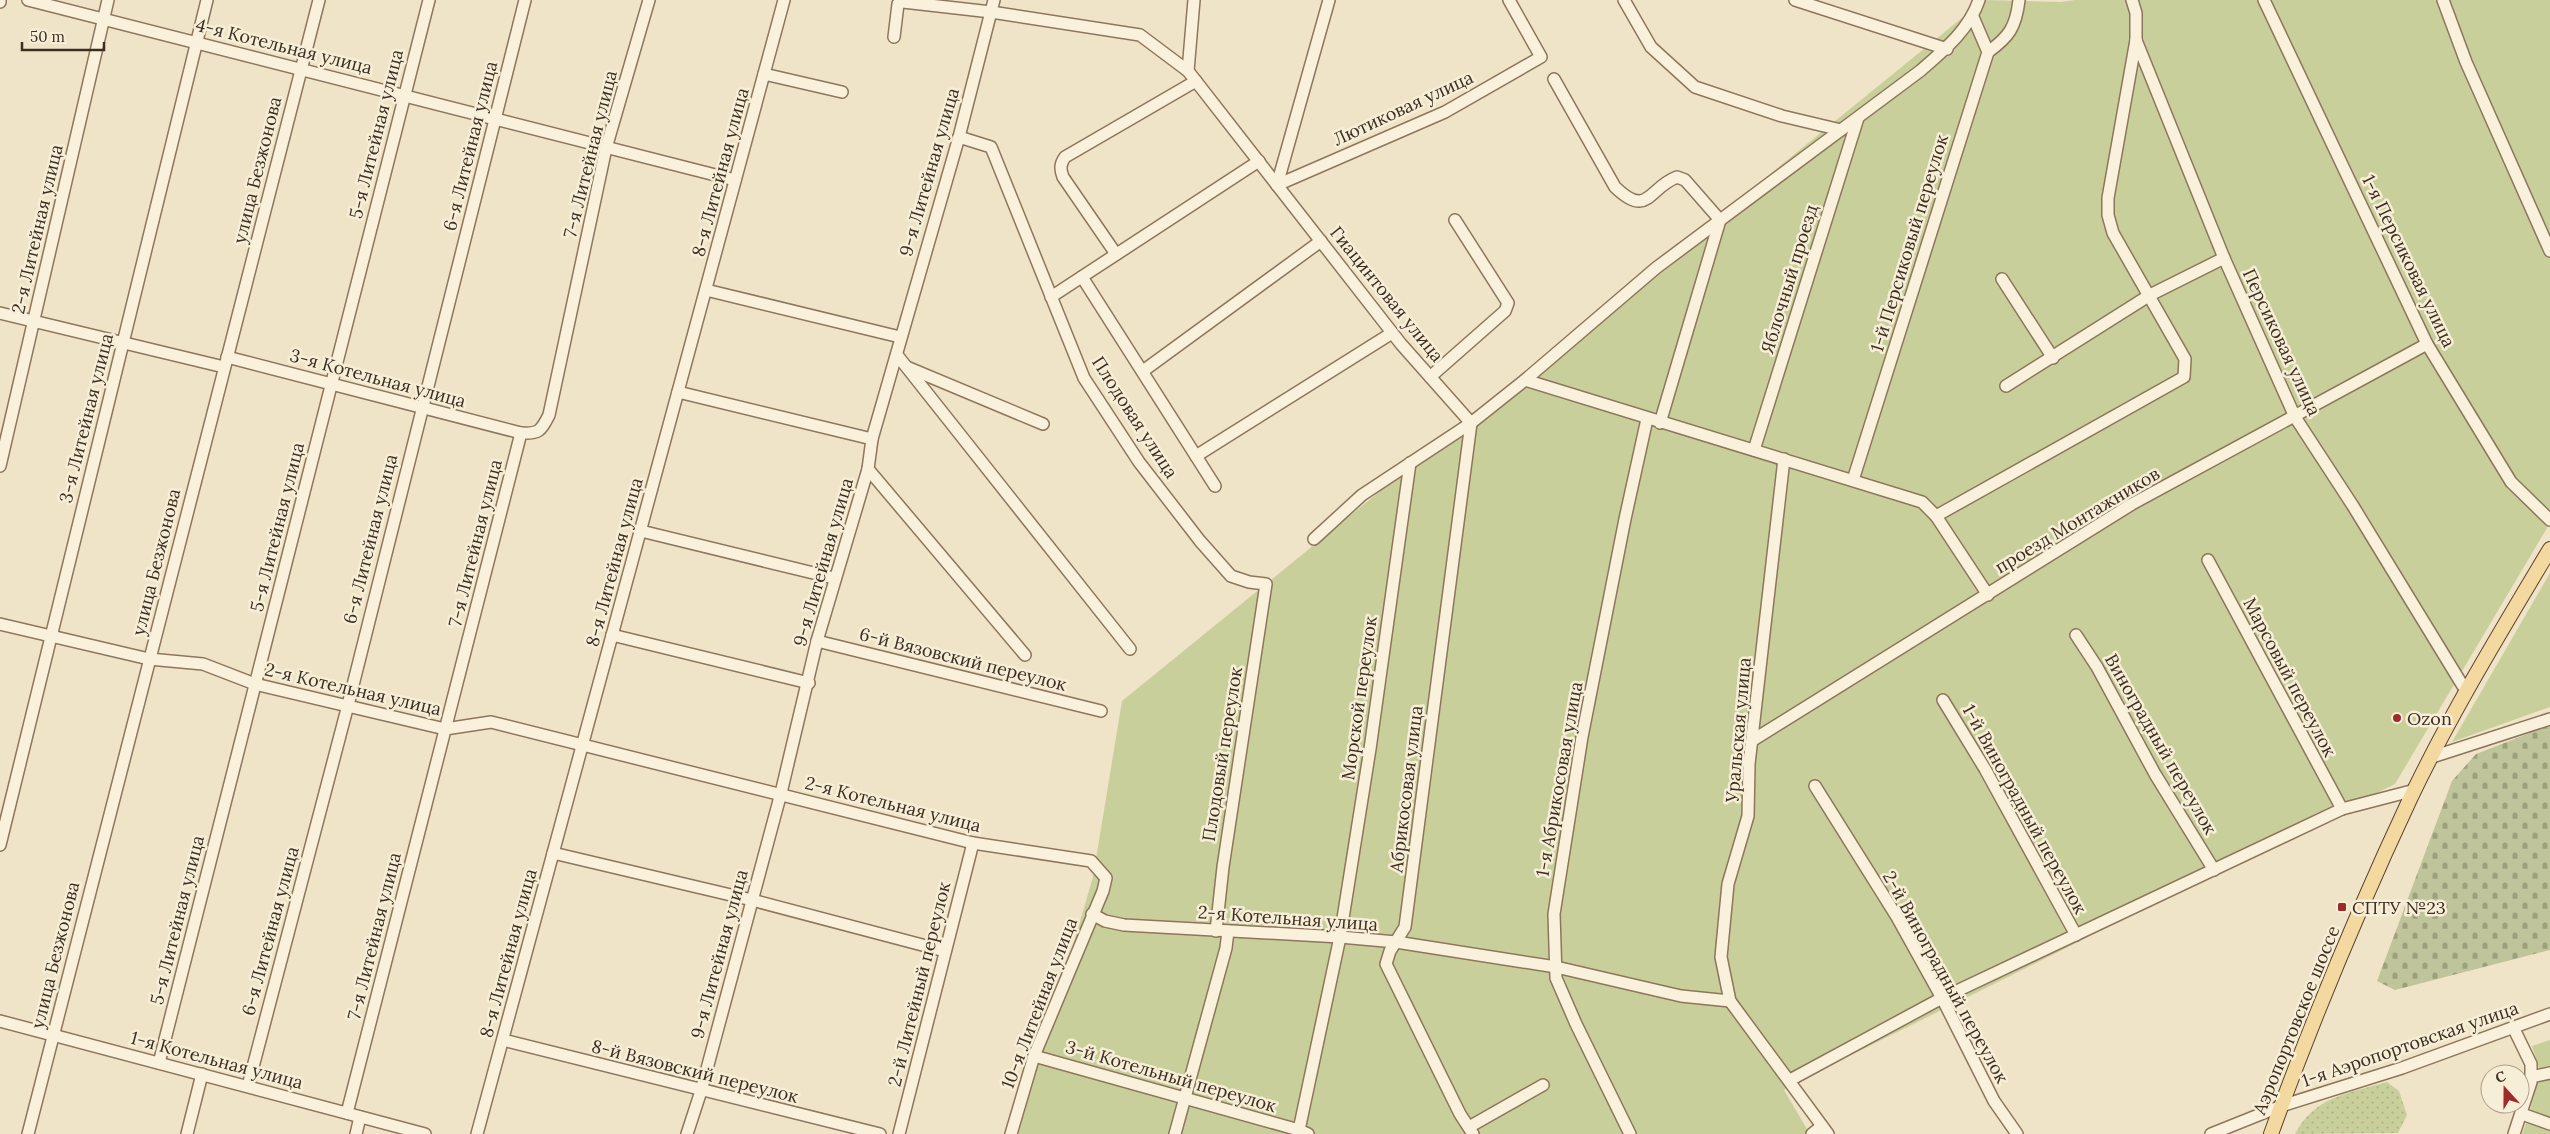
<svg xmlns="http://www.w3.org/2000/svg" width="2550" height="1134" font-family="Lora,serif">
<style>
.grass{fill:url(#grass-dots)}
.cemetery{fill:url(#cemetery-stones)}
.garden{fill:#c9cf9b}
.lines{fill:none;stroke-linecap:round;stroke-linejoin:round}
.minor-casing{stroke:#8d765c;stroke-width:14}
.major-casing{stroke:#5b4430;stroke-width:16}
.minor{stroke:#faf1dc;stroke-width:11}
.major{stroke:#f3d9a0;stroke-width:14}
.poi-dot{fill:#9e2a2b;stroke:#f7eed8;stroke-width:2}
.labels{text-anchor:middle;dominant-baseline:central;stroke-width:5;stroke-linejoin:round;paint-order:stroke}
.street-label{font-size:18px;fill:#3d2e20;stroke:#f7eed8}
.poi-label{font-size:18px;fill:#3d2e20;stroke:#f7eed8;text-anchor:start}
</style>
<defs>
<pattern id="grass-dots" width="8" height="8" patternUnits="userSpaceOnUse" patternTransform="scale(1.25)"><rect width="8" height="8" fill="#c9cf9b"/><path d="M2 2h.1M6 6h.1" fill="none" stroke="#aeb285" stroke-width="1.8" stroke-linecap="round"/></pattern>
<pattern id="cemetery-stones" width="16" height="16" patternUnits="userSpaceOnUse" patternTransform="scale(1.25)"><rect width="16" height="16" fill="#bfc49a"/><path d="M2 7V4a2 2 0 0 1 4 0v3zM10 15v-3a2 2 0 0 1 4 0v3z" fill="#9ca07d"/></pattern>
</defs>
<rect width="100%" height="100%" fill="#f0e4c8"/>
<path class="grass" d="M2387,1082L2399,1091L2407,1115L2398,1133L2295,1134C2315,1096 2349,1093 2387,1082Z"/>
<polygon class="cemetery" points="2550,725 2550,950 2395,990 2377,981 2452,781 2476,754"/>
<g class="garden">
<polygon points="1984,0 2061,2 2075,0 2550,0 2550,523 2395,784 1793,1084 1784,1090 1810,1134 1018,1134 1093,877 1122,701"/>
<polygon points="2550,573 2550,707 2452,742"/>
<polygon points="2550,1040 2550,1134 2522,1134 2529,1115 2539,1068 2532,1046"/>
</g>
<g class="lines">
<defs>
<g id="minor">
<polyline points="28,0 735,180"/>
<polyline points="1624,0 1651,47 1695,87 1782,116 1841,130"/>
<polyline points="1795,0 1947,49"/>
<polyline points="2264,0 2427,344 2511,482 2550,520"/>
<polyline points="2443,0 2466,62 2550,251"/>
<polyline points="0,2 0,0"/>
<polyline points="894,37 898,4 903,2 991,12 1140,35 1188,71 1401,344 1471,423"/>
<polyline points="2136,40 2224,258 2295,417 2353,506 2466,691"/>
<path d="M1988,52C2009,37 2016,27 2019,0"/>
<polyline points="1188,71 1194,0"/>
<polyline points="764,74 842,92"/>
<path d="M1554,79L1615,187C1648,219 1648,188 1677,177L1685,180L1720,220L1660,423"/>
<polyline points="959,137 991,147 1084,378 1139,462 1200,541 1231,576 1249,582 1266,584 1223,867 1216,931"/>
<polyline points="1277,185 1445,112 1541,57 1509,0"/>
<polyline points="1277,185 1329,0"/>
<path d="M1116,254L1063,177C1060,169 1060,164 1065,157L1196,81"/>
<polyline points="1082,277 1215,486"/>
<polyline points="2002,279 2053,358"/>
<polyline points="706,290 900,337"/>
<polyline points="1051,297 1259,161"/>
<polyline points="0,313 224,367"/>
<polyline points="897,355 1130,649"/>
<polyline points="227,357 521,433"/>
<polyline points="909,368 1043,424"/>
<polyline points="1143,371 1321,241"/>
<polyline points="1430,377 1505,311 1508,303 1455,220"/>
<polyline points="1525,380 1922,502 1936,516 1988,595"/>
<polyline points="2006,386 2150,295 2224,258"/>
<polyline points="678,392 872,439"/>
<polyline points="1471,423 1405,927 1390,951 1386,964 1460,1114 1473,1134"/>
<polyline points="1754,450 1858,118"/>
<polyline points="1196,456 1392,333"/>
<polyline points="1784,459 1749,764 1748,816 1728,884 1721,957 1730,1001 1828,1134"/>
<polyline points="0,466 108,0"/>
<polyline points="868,469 1025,655"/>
<polyline points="1853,480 1988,52 1973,17"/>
<polyline points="1936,516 2184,377 2185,359 2113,233 2108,215 2108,198 2136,40 2136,13 2132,0"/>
<polyline points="641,531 834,578"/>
<path d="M1314,539L1362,495L1471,423L1525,380L1656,268L1920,71C1944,50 1969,30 1979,0"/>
<polyline points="2208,560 2342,809"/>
<polyline points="0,624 149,659 203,664 255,684 445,729 491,722 973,843 1091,861 1106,878 1103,891 1034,1056 1011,1134"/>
<polyline points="612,635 809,683"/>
<polyline points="2076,635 2097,667 2155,774 2214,870"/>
<polyline points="817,641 1101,711"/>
<polyline points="1943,700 1985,769 2076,935"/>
<polyline points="1753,740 2132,504 2427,344"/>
<polyline points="2432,757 2550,719"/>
<polyline points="1815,786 1897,917 1942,998 1994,1101 2017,1134"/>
<polyline points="0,845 207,0"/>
<polyline points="553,853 752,900 945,951"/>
<polyline points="1092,914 1105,921 1124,925 1340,937 1396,942 1556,967 1681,996 1730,1001"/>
<polyline points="0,1021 425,1134"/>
<polyline points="2513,1027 2531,1064 2531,1082 2514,1134"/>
<polyline points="503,1040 880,1134"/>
<polyline points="1034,1056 1299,1130"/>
<polyline points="159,1063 429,0"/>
<polyline points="2531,1077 2550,1073"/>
<polyline points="1790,1080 1942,998 2342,809 2415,790"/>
<polyline points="248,1086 348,705 525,0"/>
<path d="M347,1113L521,433C539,434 541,431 549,415L606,148L649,0"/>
<polyline points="2522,1114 2550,1124"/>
<polyline points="1469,1127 1543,1085"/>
<polyline points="28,1134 319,0"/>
<polyline points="187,1134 202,1074"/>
<polyline points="356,1134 360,1117"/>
<polyline points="477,1134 784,0"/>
<polyline points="687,1134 701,1091 781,793 817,641 868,469 872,439 959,137 994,0"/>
<polyline points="899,1134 973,843"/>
<polyline points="1175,1134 1226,948 1228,931"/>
<polyline points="1308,1134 1299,1130 1340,937 1370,749 1410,463"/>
<polyline points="1630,1134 1576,1024 1556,978 1554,914 1582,737 1625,519 1647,419"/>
<polyline points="1812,1134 1822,1126"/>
<polyline points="2211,1134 2281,1106 2402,1068 2550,1014"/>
</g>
<path id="major" d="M2271,1134C2312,1021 2359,908 2410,799C2451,713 2501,631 2550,549"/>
</defs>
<use href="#minor" class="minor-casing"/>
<use href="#major" class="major-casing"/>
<use href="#minor" class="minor"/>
<use href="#major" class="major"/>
</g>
<g class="poi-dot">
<circle cx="2397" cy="718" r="5"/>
<rect x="2337" y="902" width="10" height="10" rx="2.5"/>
</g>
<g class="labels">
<g class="street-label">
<text transform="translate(284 46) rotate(14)">4-я Котельная улица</text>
<text transform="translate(1403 108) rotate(-25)">Лютиковая улица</text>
<text transform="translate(376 134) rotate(-76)">5-я Литейная улица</text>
<text transform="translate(470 146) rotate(-76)">6-я Литейная улица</text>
<text transform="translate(590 154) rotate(-76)">7-я Литейная улица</text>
<text transform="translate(257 170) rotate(-76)">улица Безжонова</text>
<text transform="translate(720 172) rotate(-75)">8-я Литейная улица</text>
<text transform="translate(929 172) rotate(-74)">9-я Литейная улица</text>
<text transform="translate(37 229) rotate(-77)">2-я Литейная улица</text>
<text transform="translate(1909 243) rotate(-73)">1-й Персиковый переулок</text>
<text transform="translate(2409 261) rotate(64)">1-я Персиковая улица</text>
<text transform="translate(1789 279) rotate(-73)">Яблочный проезд</text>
<text transform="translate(1387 294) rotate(51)">Гиацинтовая улица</text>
<text transform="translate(2282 342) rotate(65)">Персиковая улица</text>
<text transform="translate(378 378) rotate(15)">3-я Котельная улица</text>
<text transform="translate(1135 417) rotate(57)">Плодовая улица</text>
<text transform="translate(86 418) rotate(-76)">3-я Литейная улица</text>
<text transform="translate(2077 520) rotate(-31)">проезд Монтажников</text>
<text transform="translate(277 527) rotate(-76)">5-я Литейная улица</text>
<text transform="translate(370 539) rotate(-76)">6-я Литейная улица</text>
<text transform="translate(475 543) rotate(-76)">7-я Литейная улица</text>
<text transform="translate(156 562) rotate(-76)">улица Безжонова</text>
<text transform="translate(614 562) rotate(-75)">8-я Литейная улица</text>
<text transform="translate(823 562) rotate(-74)">9-я Литейная улица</text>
<text transform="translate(963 659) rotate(14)">6-й Вязовский переулок</text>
<text transform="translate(2290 677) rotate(62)">Марсовый переулок</text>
<text transform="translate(353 689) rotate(13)">2-я Котельная улица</text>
<text transform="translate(1359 698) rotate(-82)">Морской переулок</text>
<text transform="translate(1738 730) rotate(-85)">Уральская улица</text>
<text transform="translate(2161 744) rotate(60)">Виноградный переулок</text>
<text transform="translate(1222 754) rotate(-81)">Плодовый переулок</text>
<text transform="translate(1559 779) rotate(-80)">1-я Абрикосовая улица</text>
<text transform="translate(1406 789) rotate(-83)">Абрикосовая улица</text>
<text transform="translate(893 804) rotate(14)">2-я Котельная улица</text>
<text transform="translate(2025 809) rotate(61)">1-й Виноградный переулок</text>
<text transform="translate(1288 918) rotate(4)">2-я Котельная улица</text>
<text transform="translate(177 920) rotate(-76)">5-я Литейная улица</text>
<text transform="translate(270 931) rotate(-75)">6-я Литейная улица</text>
<text transform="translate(374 936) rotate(-76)">7-я Литейная улица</text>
<text transform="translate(508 953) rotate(-75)">8-я Литейная улица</text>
<text transform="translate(719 954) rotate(-75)">9-я Литейная улица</text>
<text transform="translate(55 955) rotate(-76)">улица Безжонова</text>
<text transform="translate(1946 977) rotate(61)">2-й Виноградный переулок</text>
<text transform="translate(919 984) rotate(-76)">2-й Литейный переулок</text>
<text transform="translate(1039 1003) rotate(-69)">10-я Литейная улица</text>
<text transform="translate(2296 1020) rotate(-68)">Аэропортовское шоссе</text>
<text transform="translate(2410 1044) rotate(-19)">1-я Аэропортовская улица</text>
<text transform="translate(217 1060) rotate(15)">1-я Котельная улица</text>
<text transform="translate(695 1071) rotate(14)">8-й Вязовский переулок</text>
<text transform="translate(1171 1076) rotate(16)">3-й Котельный переулок</text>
</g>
<g class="poi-label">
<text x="2407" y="718">Ozon</text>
<text x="2352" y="907">СПТУ №23</text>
</g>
</g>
<g transform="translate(2505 1089) rotate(339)"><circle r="24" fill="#f7eed8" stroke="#ada18e"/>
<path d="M0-4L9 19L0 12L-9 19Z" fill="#9e2a2b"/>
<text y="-8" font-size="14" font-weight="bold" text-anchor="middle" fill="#3d2e20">С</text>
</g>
<path d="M22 42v8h82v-8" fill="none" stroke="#3d2e20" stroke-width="2.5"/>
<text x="30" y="42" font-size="15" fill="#3d2e20" stroke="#f7eed8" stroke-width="4" paint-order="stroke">50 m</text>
</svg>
